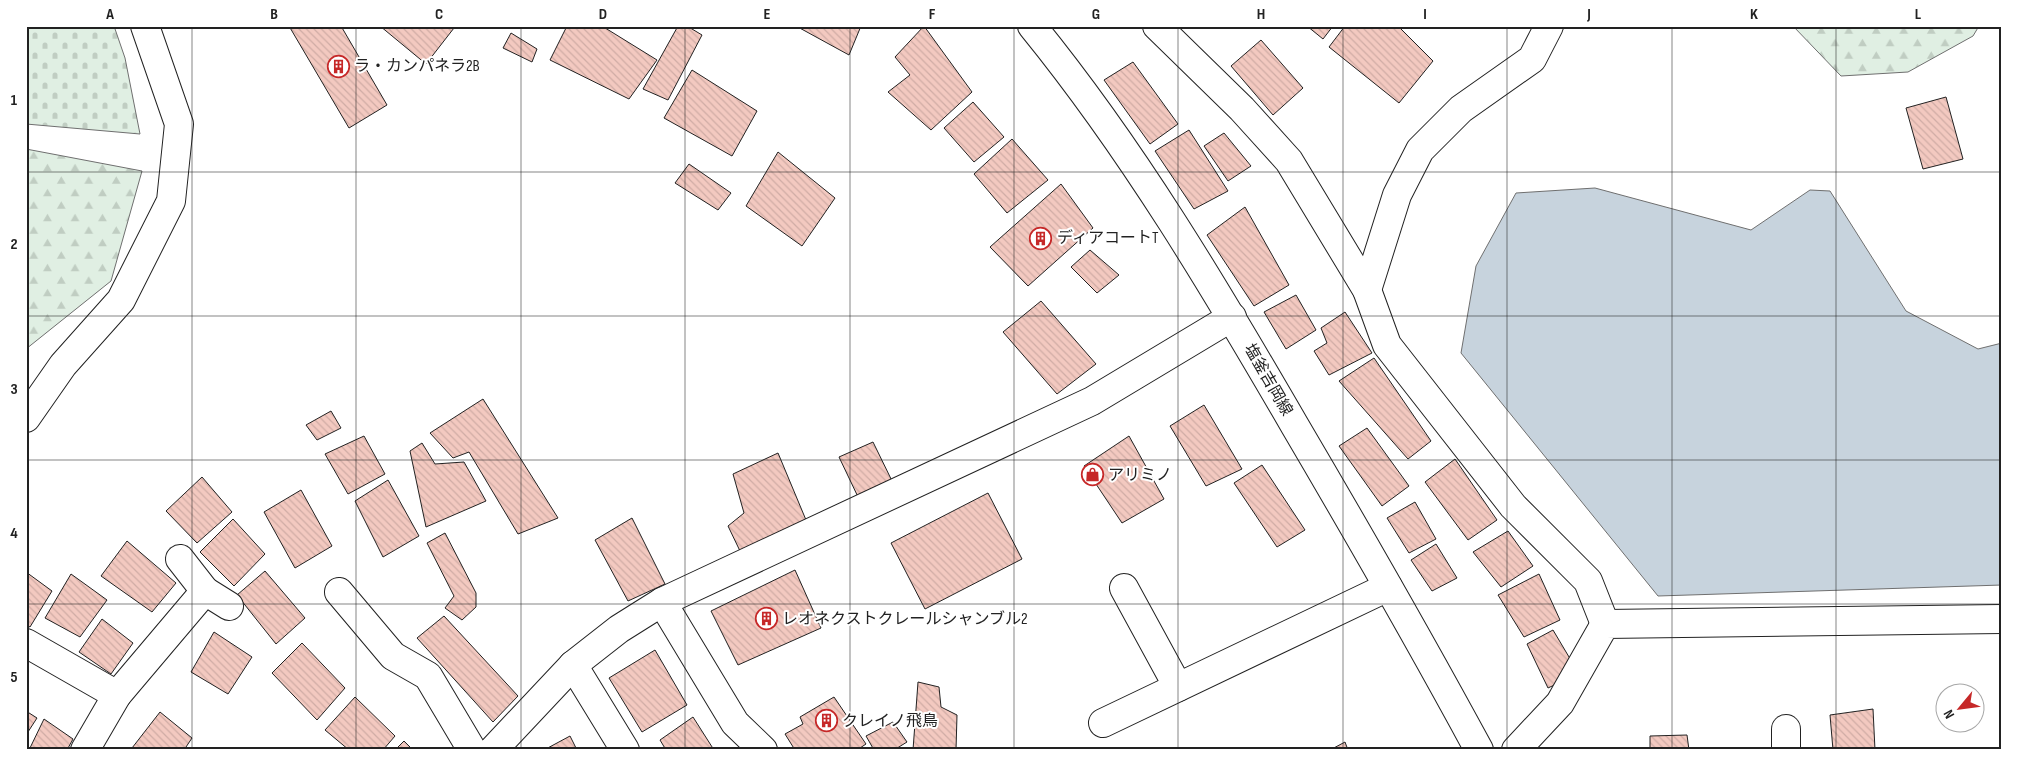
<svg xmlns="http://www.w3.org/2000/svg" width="2028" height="776" font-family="'Sofia Sans Condensed','Noto Sans JP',sans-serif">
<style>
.forest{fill:url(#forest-firs);stroke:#6f6f6f}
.cemetery{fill:url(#cemetery-stones);stroke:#6f6f6f}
.water{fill:#c7d3dd;stroke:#6f6f6f}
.building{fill:url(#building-back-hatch);stroke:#222}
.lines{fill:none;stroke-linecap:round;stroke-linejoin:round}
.minor-casing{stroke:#222;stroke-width:30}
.major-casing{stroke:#222;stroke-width:30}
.minor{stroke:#fff;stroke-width:28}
.major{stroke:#fff;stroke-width:28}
.grid{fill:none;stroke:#222;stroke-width:1;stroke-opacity:0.55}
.labels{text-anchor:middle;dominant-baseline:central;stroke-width:4;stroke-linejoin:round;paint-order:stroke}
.poi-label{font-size:16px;fill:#222;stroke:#fff;text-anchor:start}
.street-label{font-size:16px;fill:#222;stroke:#fff}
.neatline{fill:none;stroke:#222;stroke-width:2}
.grid-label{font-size:16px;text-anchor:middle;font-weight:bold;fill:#222}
</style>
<defs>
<pattern id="forest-firs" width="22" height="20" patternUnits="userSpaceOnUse" patternTransform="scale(1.25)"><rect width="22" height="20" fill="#e0efe3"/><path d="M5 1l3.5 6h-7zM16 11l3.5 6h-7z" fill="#c0cdc2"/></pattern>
<pattern id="cemetery-stones" width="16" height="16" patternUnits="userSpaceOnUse" patternTransform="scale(1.25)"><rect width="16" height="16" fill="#e0efe3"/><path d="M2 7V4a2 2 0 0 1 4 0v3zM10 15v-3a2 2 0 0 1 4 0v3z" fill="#c0cdc2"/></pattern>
<pattern id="building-back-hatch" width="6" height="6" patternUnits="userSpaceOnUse" patternTransform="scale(1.25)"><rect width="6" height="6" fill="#f3c9c0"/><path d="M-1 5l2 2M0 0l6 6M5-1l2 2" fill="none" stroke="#d0aca5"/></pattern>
</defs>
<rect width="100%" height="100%" fill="#fff"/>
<g class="forest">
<polygon points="1793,26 1979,26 1973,36 1908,72 1841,76"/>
<polygon points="26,149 142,171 111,281 26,349"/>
</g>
<polygon class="cemetery" points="26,26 114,26 125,58 140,134 26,124"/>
<polygon class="water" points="1595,188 1751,230 1810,190 1830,191 1906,311 1978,349 2002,343 2002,585 1658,596 1461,353 1476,266 1516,193"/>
<g class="building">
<polygon points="289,26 341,26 387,105 349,128"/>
<polygon points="380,26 452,26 454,28 426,64"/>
<polygon points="567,26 602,26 657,60 629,99 550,60"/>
<polygon points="678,26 687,26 702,35 668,100 643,89"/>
<polygon points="796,26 861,26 849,55"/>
<polygon points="924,26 972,92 931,130 888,92 910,75 895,57"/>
<polygon points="1307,26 1333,26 1323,39"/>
<polygon points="1345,26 1398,26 1433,61 1399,103 1329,47"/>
<polygon points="511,33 537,49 532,62 503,48"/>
<polygon points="1261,40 1303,88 1273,115 1231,66"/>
<polygon points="1133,62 1178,124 1150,144 1104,80"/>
<polygon points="692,70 757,111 732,156 664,118"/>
<polygon points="1946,97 1963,159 1923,169 1906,108"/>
<polygon points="973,102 1004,137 974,162 944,128"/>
<polygon points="1189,130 1228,191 1194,209 1155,151"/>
<polygon points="1224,133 1251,166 1228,181 1204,146"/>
<polygon points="1012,139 1048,180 1007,213 974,174"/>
<polygon points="778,152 835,198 802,246 746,206"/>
<polygon points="689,164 731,193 718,210 675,183"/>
<polygon points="1061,184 1093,228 1028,286 990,247"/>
<polygon points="1245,207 1289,285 1254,306 1207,235"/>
<polygon points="1090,250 1119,275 1097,293 1071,267"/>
<polygon points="1296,295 1316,330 1286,349 1264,312"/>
<polygon points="1041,301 1096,364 1057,394 1003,332"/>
<polygon points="1345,312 1372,353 1329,375 1314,351 1327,343 1321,328"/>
<polygon points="1374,358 1431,441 1408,459 1339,381"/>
<polygon points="483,399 558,518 518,534 469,452 453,458 430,433"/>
<polygon points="1204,405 1242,469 1206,486 1170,426"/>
<polygon points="331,411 341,428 317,440 306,425"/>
<polygon points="1367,428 1409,486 1382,506 1339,446"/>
<polygon points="364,436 385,474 348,494 325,454"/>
<polygon points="1129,436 1164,499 1122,523 1084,466"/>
<polygon points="873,442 894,485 859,499 839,457"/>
<polygon points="422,443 435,464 464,462 486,501 426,527 410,451"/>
<polygon points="778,453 806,520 740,551 728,526 744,513 733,474"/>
<polygon points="1455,459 1497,520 1468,540 1425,482"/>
<polygon points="1262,465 1305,530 1277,547 1234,483"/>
<polygon points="202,477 232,512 197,543 166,511"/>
<polygon points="388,480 419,536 383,557 355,501"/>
<polygon points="301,490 332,546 295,568 264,512"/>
<polygon points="988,493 1022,559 925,609 891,543"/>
<polygon points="1415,502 1436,539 1409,553 1387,518"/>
<polygon points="632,518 665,584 628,601 595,540"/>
<polygon points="233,519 265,554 234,586 200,552"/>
<polygon points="1508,531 1533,566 1501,587 1473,552"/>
<polygon points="445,533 476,593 476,607 462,620 445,608 454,596 427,543"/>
<polygon points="127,541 176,583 152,612 101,576"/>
<polygon points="1436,544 1457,578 1432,591 1411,560"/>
<polygon points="795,570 821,628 738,665 711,611"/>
<polygon points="265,571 305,618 276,644 237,595"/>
<polygon points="26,572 52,591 30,627 26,625"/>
<polygon points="71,574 107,600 80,637 45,618"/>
<polygon points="1539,574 1560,620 1524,637 1498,595"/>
<polygon points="444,616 518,696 493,722 417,638"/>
<polygon points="102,619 133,643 111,674 79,652"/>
<polygon points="1553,630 1572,662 1567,679 1548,688 1527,644"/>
<polygon points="214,632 252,657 228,694 191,672"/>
<polygon points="302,643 345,688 317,720 272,673"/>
<polygon points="655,650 687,705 642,732 609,678"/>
<polygon points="918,682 939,687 941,707 957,715 956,750 913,750"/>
<polygon points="355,697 395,736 383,750 349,750 325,730"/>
<polygon points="834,697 866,744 857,750 795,750 785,734 803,724 800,717"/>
<polygon points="1873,709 1875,750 1833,750 1830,715"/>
<polygon points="26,711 37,718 26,735"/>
<polygon points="160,712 192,738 184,750 135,750 132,748"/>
<polygon points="693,717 714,750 666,750 660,740"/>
<polygon points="44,719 73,739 67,750 29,750"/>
<polygon points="893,722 907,742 894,750 874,750 866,736"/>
<polygon points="1687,735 1689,750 1650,750 1650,736"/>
<polygon points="570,736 577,750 544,750"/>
<polygon points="404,741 413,750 395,750"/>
<polygon points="1345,742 1348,750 1330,750"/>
</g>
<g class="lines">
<defs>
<g id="minor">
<polyline points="1157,26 1242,109 1289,161 1367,290 1387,345 1513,506 1588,581 1605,624"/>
<polyline points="1367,290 1397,195 1420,150 1461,109 1532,59 1549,26"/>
<polyline points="26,418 63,365 121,300 171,201 179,124 145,26"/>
<polyline points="180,559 205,591"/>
<polyline points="1124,588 1178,687"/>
<polyline points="339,592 393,656 428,676 472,750"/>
<polyline points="662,602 735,723 763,750"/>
<polyline points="26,643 117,695 85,750"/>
<polyline points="573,665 625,750"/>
<polyline points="117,695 205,591 229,606"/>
<polyline points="1103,723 1388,587"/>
<polyline points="1786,729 1786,750"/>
<polyline points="493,750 573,665 619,629 662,602 1092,401 1232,317"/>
<polyline points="1516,750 1560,703 1605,624 2002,619"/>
</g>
<path id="major" d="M1032,26C1133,150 1215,288 1295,426C1358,533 1420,641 1479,750"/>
</defs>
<use href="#minor" class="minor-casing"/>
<use href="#major" class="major-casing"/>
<use href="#minor" class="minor"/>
<use href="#major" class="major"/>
</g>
<path class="grid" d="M192,26V750M356,26V750M521,26V750M685,26V750M850,26V750M1014,26V750M1178,26V750M1343,26V750M1507,26V750M1672,26V750M1836,26V750M26,172H2002M26,316H2002M26,460H2002M26,604H2002"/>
<defs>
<symbol id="building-ring" viewBox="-11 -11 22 22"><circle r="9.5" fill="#fff" stroke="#c62828" stroke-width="1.5"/><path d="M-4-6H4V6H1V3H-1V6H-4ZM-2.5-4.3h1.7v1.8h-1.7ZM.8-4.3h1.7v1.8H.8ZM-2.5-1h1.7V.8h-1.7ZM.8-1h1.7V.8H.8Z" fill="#c62828"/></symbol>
<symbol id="shop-ring" viewBox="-11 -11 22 22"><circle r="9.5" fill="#fff" stroke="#c62828" stroke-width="1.5"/><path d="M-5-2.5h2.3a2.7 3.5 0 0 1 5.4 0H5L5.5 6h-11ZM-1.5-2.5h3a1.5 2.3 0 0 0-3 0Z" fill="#c62828"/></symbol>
</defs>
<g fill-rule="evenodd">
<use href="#building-ring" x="326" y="54" width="25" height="25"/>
<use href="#building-ring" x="1028" y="226" width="25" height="25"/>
<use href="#shop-ring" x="1080" y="462" width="25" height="25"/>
<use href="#building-ring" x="754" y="606" width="25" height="25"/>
<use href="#building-ring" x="814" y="708" width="25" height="25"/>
</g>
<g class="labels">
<g class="poi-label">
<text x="354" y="66">ラ・カンパネラ2B</text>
<text x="1057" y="238">ディアコートT</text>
<text x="1108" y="475">アリミノ</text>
<text x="782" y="619">レオネクストクレールシャンブル2</text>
<text x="842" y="721">クレイノ飛鳥</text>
</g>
<g class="street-label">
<text transform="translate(1268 380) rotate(60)">塩釜吉岡線</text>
</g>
</g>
<rect width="2028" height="776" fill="none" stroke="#ffffff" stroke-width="55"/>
<g transform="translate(1960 708) rotate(241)"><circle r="24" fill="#ffffff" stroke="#a7a7a7"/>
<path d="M0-4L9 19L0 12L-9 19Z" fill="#c62828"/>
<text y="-8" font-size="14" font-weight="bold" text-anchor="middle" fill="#222222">N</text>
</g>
<rect x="28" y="28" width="1972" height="720" class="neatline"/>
<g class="grid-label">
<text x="110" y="19">A</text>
<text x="274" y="19">B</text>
<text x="439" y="19">C</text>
<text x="603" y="19">D</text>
<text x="767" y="19">E</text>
<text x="932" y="19">F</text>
<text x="1096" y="19">G</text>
<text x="1261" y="19">H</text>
<text x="1425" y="19">I</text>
<text x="1589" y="19">J</text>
<text x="1754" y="19">K</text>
<text x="1918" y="19">L</text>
<text x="14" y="105">1</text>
<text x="14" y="249">2</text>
<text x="14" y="394">3</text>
<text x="14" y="538">4</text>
<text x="14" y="682">5</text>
</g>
</svg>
